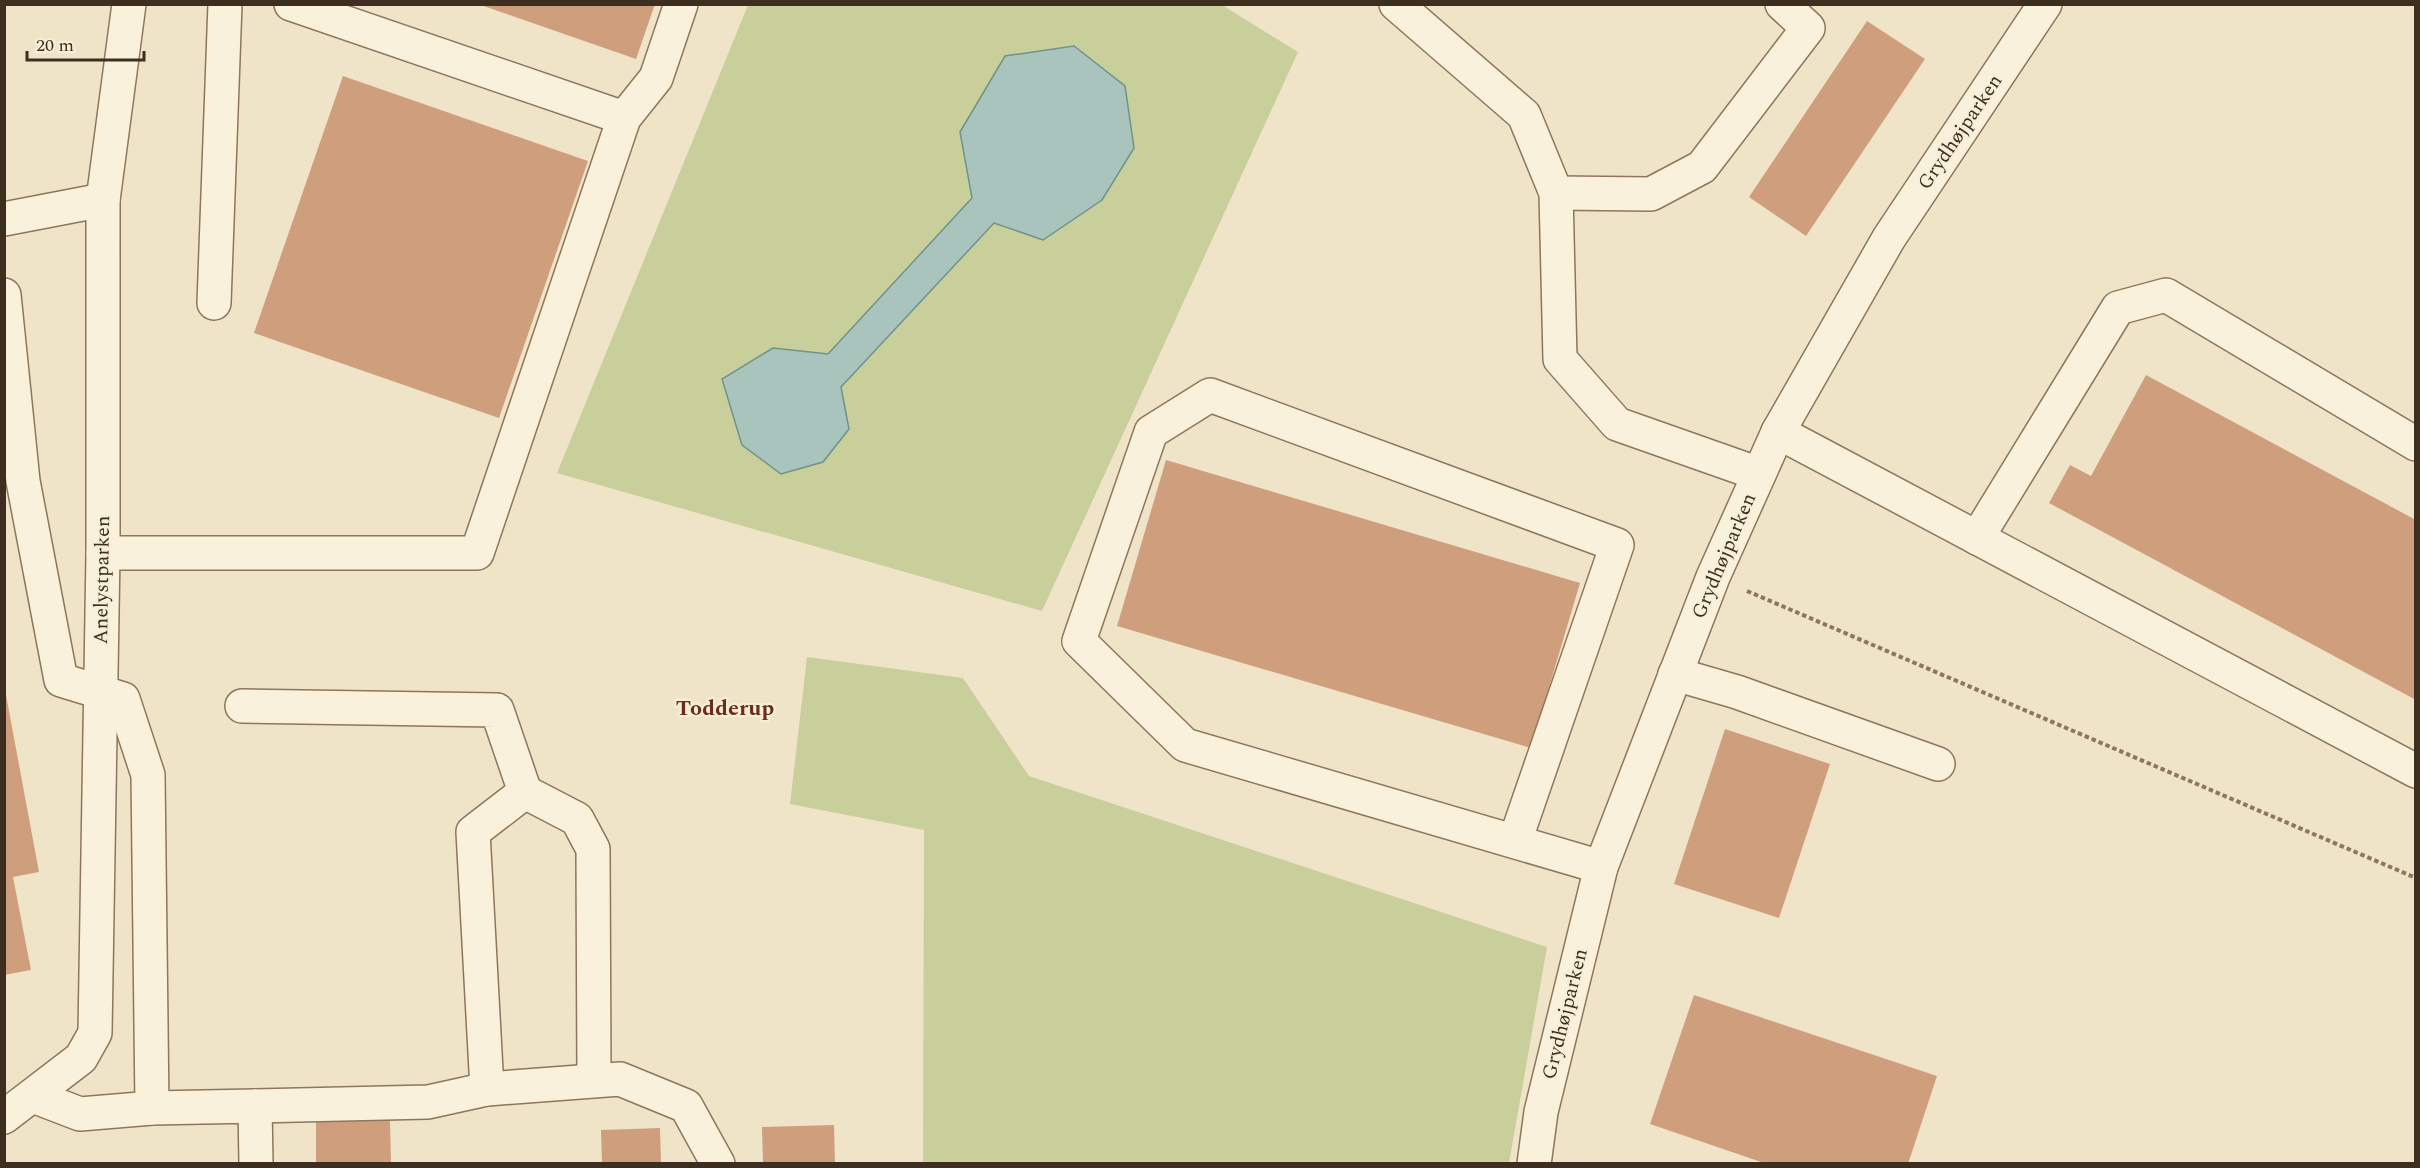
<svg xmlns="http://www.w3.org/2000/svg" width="2420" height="1168" font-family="Spectral,serif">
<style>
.green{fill:#c9cf9b}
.water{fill:#a9c4bc;stroke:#6f938a;stroke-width:1.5}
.building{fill:#cf9f7d}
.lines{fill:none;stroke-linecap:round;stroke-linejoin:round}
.minor-casing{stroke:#8d765c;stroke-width:36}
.path{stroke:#8d765c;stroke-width:4;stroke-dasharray:4.5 3;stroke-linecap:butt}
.minor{stroke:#faf1dc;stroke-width:33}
.labels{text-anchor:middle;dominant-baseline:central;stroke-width:4.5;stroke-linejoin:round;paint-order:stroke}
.street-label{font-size:20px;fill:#3d2e20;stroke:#f7eed8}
.quarter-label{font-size:22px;font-weight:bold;fill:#6b2e1e;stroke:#f7eed8}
</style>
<rect width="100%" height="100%" fill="#f0e4c8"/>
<g class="green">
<polygon points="748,5 1222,5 1298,52 1042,611 557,473"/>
<polygon points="807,657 963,678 1029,776 1547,947 1509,1163 923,1163 924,830 790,804"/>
</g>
<polygon class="water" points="1074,46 1125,86 1134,148 1102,200 1043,240 994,223 841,387 849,429 823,462 781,474 742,445 722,379 773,348 828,354 972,198 960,132 1005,56"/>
<g class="building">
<polygon points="478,4 655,4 636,59"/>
<polygon points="1867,21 1925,59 1806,236 1749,197"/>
<polygon points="343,76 588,161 499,418 254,333"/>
<polygon points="2146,375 2416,520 2416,700 2049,503 2070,465 2091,476"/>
<polygon points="1166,460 1580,583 1531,748 1117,626"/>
<polygon points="6,695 39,872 13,877 31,970 4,975"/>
<polygon points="1725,729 1830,764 1779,918 1674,884"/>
<polygon points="1694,995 1937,1076 1908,1164 1767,1164 1650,1124"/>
<polygon points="316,1119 390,1119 391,1164 316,1164"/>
<polygon points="834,1125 835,1164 763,1164 762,1127"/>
<polygon points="660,1128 661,1164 602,1164 601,1130"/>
</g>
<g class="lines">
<defs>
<g id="minor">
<polyline points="291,4 624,118"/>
<polyline points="1396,4 1524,115 1556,193 1560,359 1617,424 1759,474"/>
<polyline points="1556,193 1651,194 1702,167 1808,28 1782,4"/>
<polyline points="4,219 103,200"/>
<polyline points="4,295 23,481 61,680 123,699 148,775 152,1108"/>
<polyline points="214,303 225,4"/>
<polyline points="1778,432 2416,771"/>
<polyline points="1977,538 2118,308 2166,295 2416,444"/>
<polyline points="103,553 477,553 624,118 656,78 681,4"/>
<polyline points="1675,674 1737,692 1938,764"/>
<polyline points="242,706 497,710 525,792 473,832 487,1089"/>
<polyline points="525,792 577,819 593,849 594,1080"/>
<polyline points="1515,841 1617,545 1210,395 1151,432 1079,641 1185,745 1601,867"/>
<polyline points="33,1096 80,1114 152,1108 255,1106 256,1164"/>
<polyline points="255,1106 428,1102 487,1089 620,1079 686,1106 718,1164"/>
<polyline points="4,1117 81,1058 95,1033 103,553 103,200 129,4"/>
<polyline points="1534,1164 1541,1112 1601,867 1713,577 1778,432 1889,238 2045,4"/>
</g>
</defs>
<use href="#minor" class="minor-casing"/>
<polyline class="path" points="1747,591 2416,878"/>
<use href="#minor" class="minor"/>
</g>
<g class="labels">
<g class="street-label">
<text transform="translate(1960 132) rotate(-56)">Grydhøjparken</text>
<text transform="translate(1724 556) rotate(-67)">Grydhøjparken</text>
<text transform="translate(102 580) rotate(-89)">Anelystparken</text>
<text transform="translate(1565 1014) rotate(-76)">Grydhøjparken</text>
</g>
<g class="quarter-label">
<text x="725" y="708">Todderup</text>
</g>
</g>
<rect width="2420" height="1168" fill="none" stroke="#3d2e20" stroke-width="12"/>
<path d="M27 51v9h117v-9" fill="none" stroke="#3d2e20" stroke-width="3"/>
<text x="36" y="51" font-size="18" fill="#3d2e20" stroke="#f7eed8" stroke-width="4.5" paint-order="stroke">20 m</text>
</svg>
